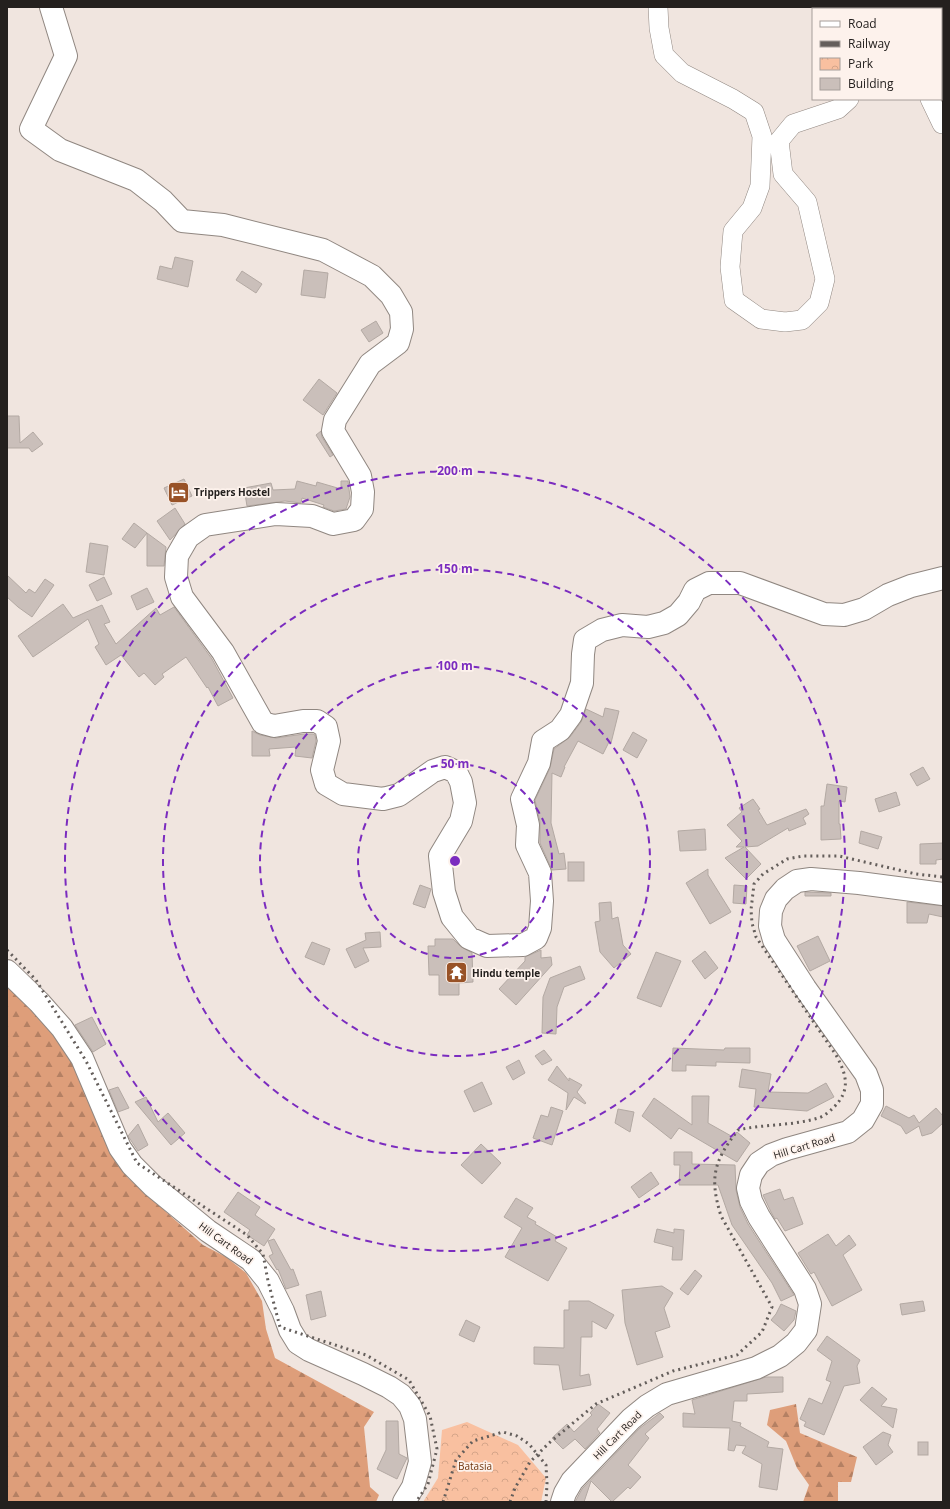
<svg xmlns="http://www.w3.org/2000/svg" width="950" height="1509" font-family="'Open Sans',sans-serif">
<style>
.forest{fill:url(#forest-firs)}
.park{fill:url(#park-crowns)}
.building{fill:#cabfba;stroke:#b3a9a3}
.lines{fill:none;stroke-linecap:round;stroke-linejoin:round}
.minor-casing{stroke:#908781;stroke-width:20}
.major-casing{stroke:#908781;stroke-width:24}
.highway-casing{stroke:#908781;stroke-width:24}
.minor{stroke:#fff;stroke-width:19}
.major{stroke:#fff;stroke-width:22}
.highway{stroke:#fff;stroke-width:22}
.rail{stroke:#645e5b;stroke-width:3;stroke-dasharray:2 4;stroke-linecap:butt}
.ring{fill:none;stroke:#7b2cbf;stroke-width:2;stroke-dasharray:7 5}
.labels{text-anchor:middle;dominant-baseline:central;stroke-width:3.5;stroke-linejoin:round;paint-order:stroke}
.poi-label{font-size:10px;font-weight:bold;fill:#24201e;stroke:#fdf2ec;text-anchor:start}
.street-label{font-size:10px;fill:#24201e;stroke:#fdf2ec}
.park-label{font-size:10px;fill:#71360d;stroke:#fdf2ec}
.centre{fill:#7b2cbf;stroke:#fdf2ec;stroke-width:2}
.ring-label{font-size:12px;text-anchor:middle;font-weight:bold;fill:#7b2cbf;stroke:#fdf2ec;stroke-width:3.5;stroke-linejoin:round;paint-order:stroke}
</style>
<defs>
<pattern id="forest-firs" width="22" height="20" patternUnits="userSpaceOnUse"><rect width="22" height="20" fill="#de9e7a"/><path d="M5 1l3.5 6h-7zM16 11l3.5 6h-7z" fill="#b48063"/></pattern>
<pattern id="park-crowns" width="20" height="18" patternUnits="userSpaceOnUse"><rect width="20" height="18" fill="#f9c0a0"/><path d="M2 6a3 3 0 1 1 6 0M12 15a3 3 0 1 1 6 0" fill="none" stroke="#d5a589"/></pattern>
</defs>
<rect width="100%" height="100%" fill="#f0e5df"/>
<g class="forest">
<polygon points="7,983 61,1040 127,1177 203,1245 226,1257 246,1273 262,1301 266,1329 275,1358 374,1412 364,1427 370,1487 379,1495 376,1502 7,1502"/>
<polygon points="796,1404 800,1433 857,1457 851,1482 838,1482 838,1502 803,1502 809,1485 797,1468 786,1441 767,1425 770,1410"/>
</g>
<polygon class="park" points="467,1422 518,1445 546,1478 541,1502 423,1502 438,1478 442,1430"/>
<g class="building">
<polygon points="175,257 193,261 188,287 157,279 160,266 172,269"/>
<polygon points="304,270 328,273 325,298 301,295"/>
<polygon points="242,271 262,284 256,293 236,280"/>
<polygon points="376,321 383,333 369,342 361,330"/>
<polygon points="319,379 337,393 323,415 303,400"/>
<polygon points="7,416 19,416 20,443 33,432 43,444 32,452 29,448 7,448"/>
<polygon points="321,431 322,437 333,455 330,457 316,435"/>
<polygon points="184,479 192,496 172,505 164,488"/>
<polygon points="297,481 316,486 317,482 341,489 341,481 348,481 350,497 346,509 334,511 323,507 324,505 302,498 301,503 285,501 247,506 244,488 271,483 273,490 295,489"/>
<polygon points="175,508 185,524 170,540 157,521"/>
<polygon points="134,523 147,533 135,548 122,539"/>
<polygon points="147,533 166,547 164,566 147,566"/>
<polygon points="90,543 108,546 104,575 86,572"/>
<polygon points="7,575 26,593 29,589 35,593 45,579 54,585 32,617 18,607 7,597"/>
<polygon points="104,577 112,594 97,601 89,585"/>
<polygon points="147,588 154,602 137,610 131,596"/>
<polygon points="63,604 73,618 102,605 110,622 104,624 116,644 156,608 160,615 174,607 212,659 233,698 218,706 208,687 207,688 186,657 162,674 164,677 155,685 144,673 139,677 121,655 106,665 95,647 99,644 88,619 33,657 18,636"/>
<polygon points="605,708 619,711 611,743 609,742 603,754 578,741 564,767 565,767 561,777 552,773 551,823 559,854 564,853 566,869 552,870 540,843 540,822 535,800 550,768 554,749 570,737 581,722 586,709 603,717"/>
<polygon points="252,731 260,735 276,738 304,734 313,734 315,735 316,741 312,758 295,756 296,747 269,749 270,756 252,756"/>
<polygon points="633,732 647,740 637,758 623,750"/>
<polygon points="923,767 930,779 917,786 910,774"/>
<polygon points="827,784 847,787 845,802 839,801 839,824 840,824 841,839 821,840 821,806 824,806"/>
<polygon points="896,792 900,805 879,812 875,799"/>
<polygon points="753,799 760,809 758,810 767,825 806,809 809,814 803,818 806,824 789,831 788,828 758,846 745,847 761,864 746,879 725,858 744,847 736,847 742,841 727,825 742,812 739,808"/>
<polygon points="705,829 706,850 680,851 678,831"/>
<polygon points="861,831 882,837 878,849 859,843"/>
<polygon points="943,843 943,859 936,860 936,864 920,864 920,844"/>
<rect x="568" y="862" width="16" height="19"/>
<polygon points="708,869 708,875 731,912 710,924 686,883"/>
<polygon points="420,885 431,889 425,908 413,904"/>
<polygon points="734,885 747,886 746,904 733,903"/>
<polygon points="805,892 831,893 831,896 805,896"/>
<polygon points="611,902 612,919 618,917 623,945 631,954 614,968 600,952 595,922 600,921 599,903"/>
<polygon points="907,902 943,906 943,917 929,914 927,923 907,923"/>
<polygon points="380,932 381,947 363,948 369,961 355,968 346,949 366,940 365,933"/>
<polygon points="818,936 830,961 810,971 797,946"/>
<polygon points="435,939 453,939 460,946 472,953 473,982 459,983 459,995 439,995 439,975 429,975 428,946 435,946"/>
<polygon points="312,942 330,949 324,965 305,957"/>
<polygon points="541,950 541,958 551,957 552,965 516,1005 499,989 525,961 525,957"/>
<polygon points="705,951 718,968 705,979 692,961"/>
<polygon points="656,952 681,961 661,1007 637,998"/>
<polygon points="580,966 585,979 564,987 557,1007 556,1034 542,1033 543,997 550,978"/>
<polygon points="92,1017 106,1044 93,1052 75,1025"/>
<polygon points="673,1048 724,1050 725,1048 750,1048 750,1063 716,1062 716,1066 686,1065 686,1071 672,1071"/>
<polygon points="544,1050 552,1060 542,1065 535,1056"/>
<polygon points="519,1060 525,1073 513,1080 506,1067"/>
<polygon points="557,1066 569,1081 569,1078 582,1085 577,1092 586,1103 585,1104 574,1097 566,1110 568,1093 548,1080"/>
<polygon points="742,1069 771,1074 768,1092 808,1093 826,1083 834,1097 807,1111 754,1107 756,1089 739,1087"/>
<polygon points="482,1082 492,1104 474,1112 464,1091"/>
<polygon points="118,1087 129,1108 118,1112 109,1090"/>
<polygon points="692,1096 709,1096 708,1123 733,1137 737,1132 750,1143 737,1162 679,1128 671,1139 642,1116 654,1098 692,1125"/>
<polygon points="146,1097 158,1122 168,1113 185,1133 171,1145 135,1102"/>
<polygon points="886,1106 909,1118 914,1115 919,1123 936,1108 943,1116 943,1123 932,1133 922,1136 919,1126 906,1134 901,1126 881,1116"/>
<polygon points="551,1107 563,1111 552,1145 533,1138 541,1115 548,1117"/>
<polygon points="618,1109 634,1112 630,1132 615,1123"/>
<polygon points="138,1124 148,1145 138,1151 128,1136"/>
<polygon points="481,1144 501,1163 482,1184 461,1165"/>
<polygon points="674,1152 692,1152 692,1164 735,1165 736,1190 740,1207 748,1224 794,1295 781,1301 772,1283 732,1225 718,1185 679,1185 680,1165 674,1165"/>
<polygon points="651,1172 659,1184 639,1198 631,1187"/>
<polygon points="780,1189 784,1200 793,1197 803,1224 785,1231 777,1218 775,1219 771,1212 763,1195"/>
<polygon points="238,1192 260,1207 255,1215 275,1229 264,1246 247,1235 250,1230 224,1212"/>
<polygon points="516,1198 533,1208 527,1217 536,1222 535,1224 557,1237 555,1241 567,1248 548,1281 505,1257 522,1228 504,1217"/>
<polygon points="657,1229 674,1233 674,1229 684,1230 682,1260 672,1260 673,1247 654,1242"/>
<polygon points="828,1234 836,1246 849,1235 856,1245 843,1255 862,1290 832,1306 814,1272 811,1274 798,1253"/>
<polygon points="274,1239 291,1270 293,1269 299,1285 286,1289 278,1269 277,1270 269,1256 273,1254 268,1241"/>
<polygon points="695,1270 702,1276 688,1295 680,1289"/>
<polygon points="662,1286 673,1293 664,1308 670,1327 655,1332 663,1357 637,1365 625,1323 622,1290"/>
<polygon points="321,1291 326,1316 311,1320 306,1295"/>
<polygon points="569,1301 589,1301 614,1315 606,1329 592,1321 592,1337 581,1337 580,1376 589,1374 591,1385 563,1390 559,1365 534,1364 534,1347 564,1348 564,1310 569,1310"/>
<polygon points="923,1301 925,1311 902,1315 900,1304"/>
<polygon points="781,1304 796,1311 794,1320 784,1331 771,1320 776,1314"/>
<polygon points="466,1320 480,1327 474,1342 459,1335"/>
<polygon points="827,1336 860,1360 857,1366 860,1383 844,1386 824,1435 804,1426 806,1422 800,1419 809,1398 822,1404 831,1382 826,1380 832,1361 817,1350"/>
<polygon points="766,1377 783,1377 783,1392 747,1394 747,1401 734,1401 732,1421 741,1423 740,1426 769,1442 767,1447 783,1449 777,1490 759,1487 762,1464 742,1453 746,1446 736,1445 734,1451 728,1450 730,1428 683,1427 683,1413 695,1414 692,1400"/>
<polygon points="872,1387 887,1399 881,1406 897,1409 893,1428 860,1400"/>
<polygon points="598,1404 610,1413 597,1429 600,1433 585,1449 575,1439 563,1449 552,1438 567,1424 574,1432 592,1415 590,1413"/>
<polygon points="660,1413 664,1417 645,1434 649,1438 628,1465 641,1477 630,1489 628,1487 612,1502 591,1481 584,1502 575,1502 582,1489 640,1428"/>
<polygon points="386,1421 398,1421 399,1454 407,1458 397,1479 377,1469 386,1450"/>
<polygon points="883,1432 891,1435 888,1445 893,1452 876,1465 863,1447"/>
<rect x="918" y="1442" width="10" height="13"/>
</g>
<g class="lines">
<defs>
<g id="minor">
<polyline points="658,7 659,28 664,55 682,73 733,99 754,112 762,136 760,186 752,208 733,231 730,267 734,300 761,319 785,322 802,320 819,303 825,279 807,202 783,174 779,141 793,124 838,109 849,99"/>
<polyline points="930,99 942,124 943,124"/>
</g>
<polyline id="major" points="51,7 66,56 31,129 60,150 136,180 163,201 182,221 223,225 323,250 372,276 391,295 401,312 402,329 398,343 370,364 335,420 333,431 360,476 363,492 362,509 354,520 333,524 312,516 276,514 205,525 188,537 177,556 176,577 182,597 223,652 263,723 274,726 303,721 317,721 326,727 329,741 322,770 326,784 343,794 383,799 399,795 433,771 445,767 456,772 461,782 465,803 461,821 440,856 444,892 452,917 469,938 487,946 523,945 536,938 540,928 542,901 540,873 527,845 528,825 522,799 539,763 543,741 560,730 571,715 582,683 583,654 585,640 602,630 622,625 648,627 664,623 678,615 689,602 695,590 709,583 740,583 824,614 844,615 864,609 888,595 911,586 943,578"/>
<g id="highway">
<polyline points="7,971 39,1002 62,1028 82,1058 120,1148 132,1165 153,1186 208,1231 251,1260 268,1281 283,1311 290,1330 298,1343 309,1350 363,1374 389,1387 401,1395 410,1406 415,1419 420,1462 413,1487 404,1502"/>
<polyline points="562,1502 565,1493 572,1481 631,1419 647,1406 667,1394 756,1368 780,1356 796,1343 806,1330 810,1304 805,1289 759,1217 751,1201 748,1188 751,1175 759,1163 771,1155 787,1149 848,1132 863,1120 872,1104 872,1090 866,1074 805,988 774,940 770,926 771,911 776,899 785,889 797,881 811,879 859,883 943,894"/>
</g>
</defs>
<use href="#minor" class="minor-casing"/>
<use href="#major" class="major-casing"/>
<use href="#highway" class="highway-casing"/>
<use href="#minor" class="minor"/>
<use href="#major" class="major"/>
<use href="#highway" class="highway"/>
<g class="rail">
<polyline points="7,950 36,980 86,1061 137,1163 247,1235 263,1254 268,1281 280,1327 366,1355 409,1380 430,1416 437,1449 428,1484 416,1502"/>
<polyline points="443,1502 456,1460 473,1441 503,1432 517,1436 529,1444 546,1465 547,1484 546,1502"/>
<path d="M510,1502L515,1488L530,1462L549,1443L596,1404L673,1371L737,1355L762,1332L772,1307L721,1216C709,1177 714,1161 738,1130C764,1124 792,1126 818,1118C823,1117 829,1112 833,1108C851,1091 847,1075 836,1055L756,937L752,923L751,910L754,884L763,874L787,859L803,856H839L916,874L943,877"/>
</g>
</g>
<g class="ring">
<circle cx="455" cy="861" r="97"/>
<circle cx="455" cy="861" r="195"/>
<circle cx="455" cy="861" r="292"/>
<circle cx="455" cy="861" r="390"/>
</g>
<defs>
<symbol id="hotel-square" viewBox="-11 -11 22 22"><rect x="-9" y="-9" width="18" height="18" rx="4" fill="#985227" stroke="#fdf2ec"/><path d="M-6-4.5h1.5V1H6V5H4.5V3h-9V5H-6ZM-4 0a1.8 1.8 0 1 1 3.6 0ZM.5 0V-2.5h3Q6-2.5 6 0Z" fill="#fff"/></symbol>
<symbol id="temple-square" viewBox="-11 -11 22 22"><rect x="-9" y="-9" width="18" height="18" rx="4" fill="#985227" stroke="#fdf2ec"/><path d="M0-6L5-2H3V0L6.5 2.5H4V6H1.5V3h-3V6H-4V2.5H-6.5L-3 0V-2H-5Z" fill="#fff"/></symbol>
</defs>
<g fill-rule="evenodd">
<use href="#hotel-square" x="166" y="480" width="25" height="25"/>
<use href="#temple-square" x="444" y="960" width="25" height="25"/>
</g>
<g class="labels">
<g class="poi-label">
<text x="194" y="492">Trippers Hostel</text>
<text x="472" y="973">Hindu temple</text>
</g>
<g class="street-label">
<text transform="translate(804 1146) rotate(-17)">Hill Cart Road</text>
<text transform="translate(226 1243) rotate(36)">Hill Cart Road</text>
<text transform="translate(617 1435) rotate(-45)">Hill Cart Road</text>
</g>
<g class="park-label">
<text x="475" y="1466">Batasia</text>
</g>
</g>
<circle cx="455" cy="861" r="6" class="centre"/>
<g class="ring-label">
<text x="455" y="475">200 m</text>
<text x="455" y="573">150 m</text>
<text x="455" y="670">100 m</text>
<text x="455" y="768">50 m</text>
</g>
<rect width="950" height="1509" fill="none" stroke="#24201e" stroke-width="16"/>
<rect x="812" y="8" width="130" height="92" fill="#fdf2ec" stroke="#a69e9a"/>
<rect x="820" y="21" width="20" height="6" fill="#ffffff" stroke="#a69e9a"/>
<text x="848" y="28" font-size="12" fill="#24201e">Road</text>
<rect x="820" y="41" width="20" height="6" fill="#645e5b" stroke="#a69e9a"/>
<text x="848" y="48" font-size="12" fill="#24201e">Railway</text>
<rect x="820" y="58" width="20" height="12" fill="url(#park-crowns)" stroke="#a69e9a"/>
<text x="848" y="68" font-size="12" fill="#24201e">Park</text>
<rect x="820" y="78" width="20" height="12" fill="#cabfba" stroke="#a69e9a"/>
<text x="848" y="88" font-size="12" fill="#24201e">Building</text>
</svg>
